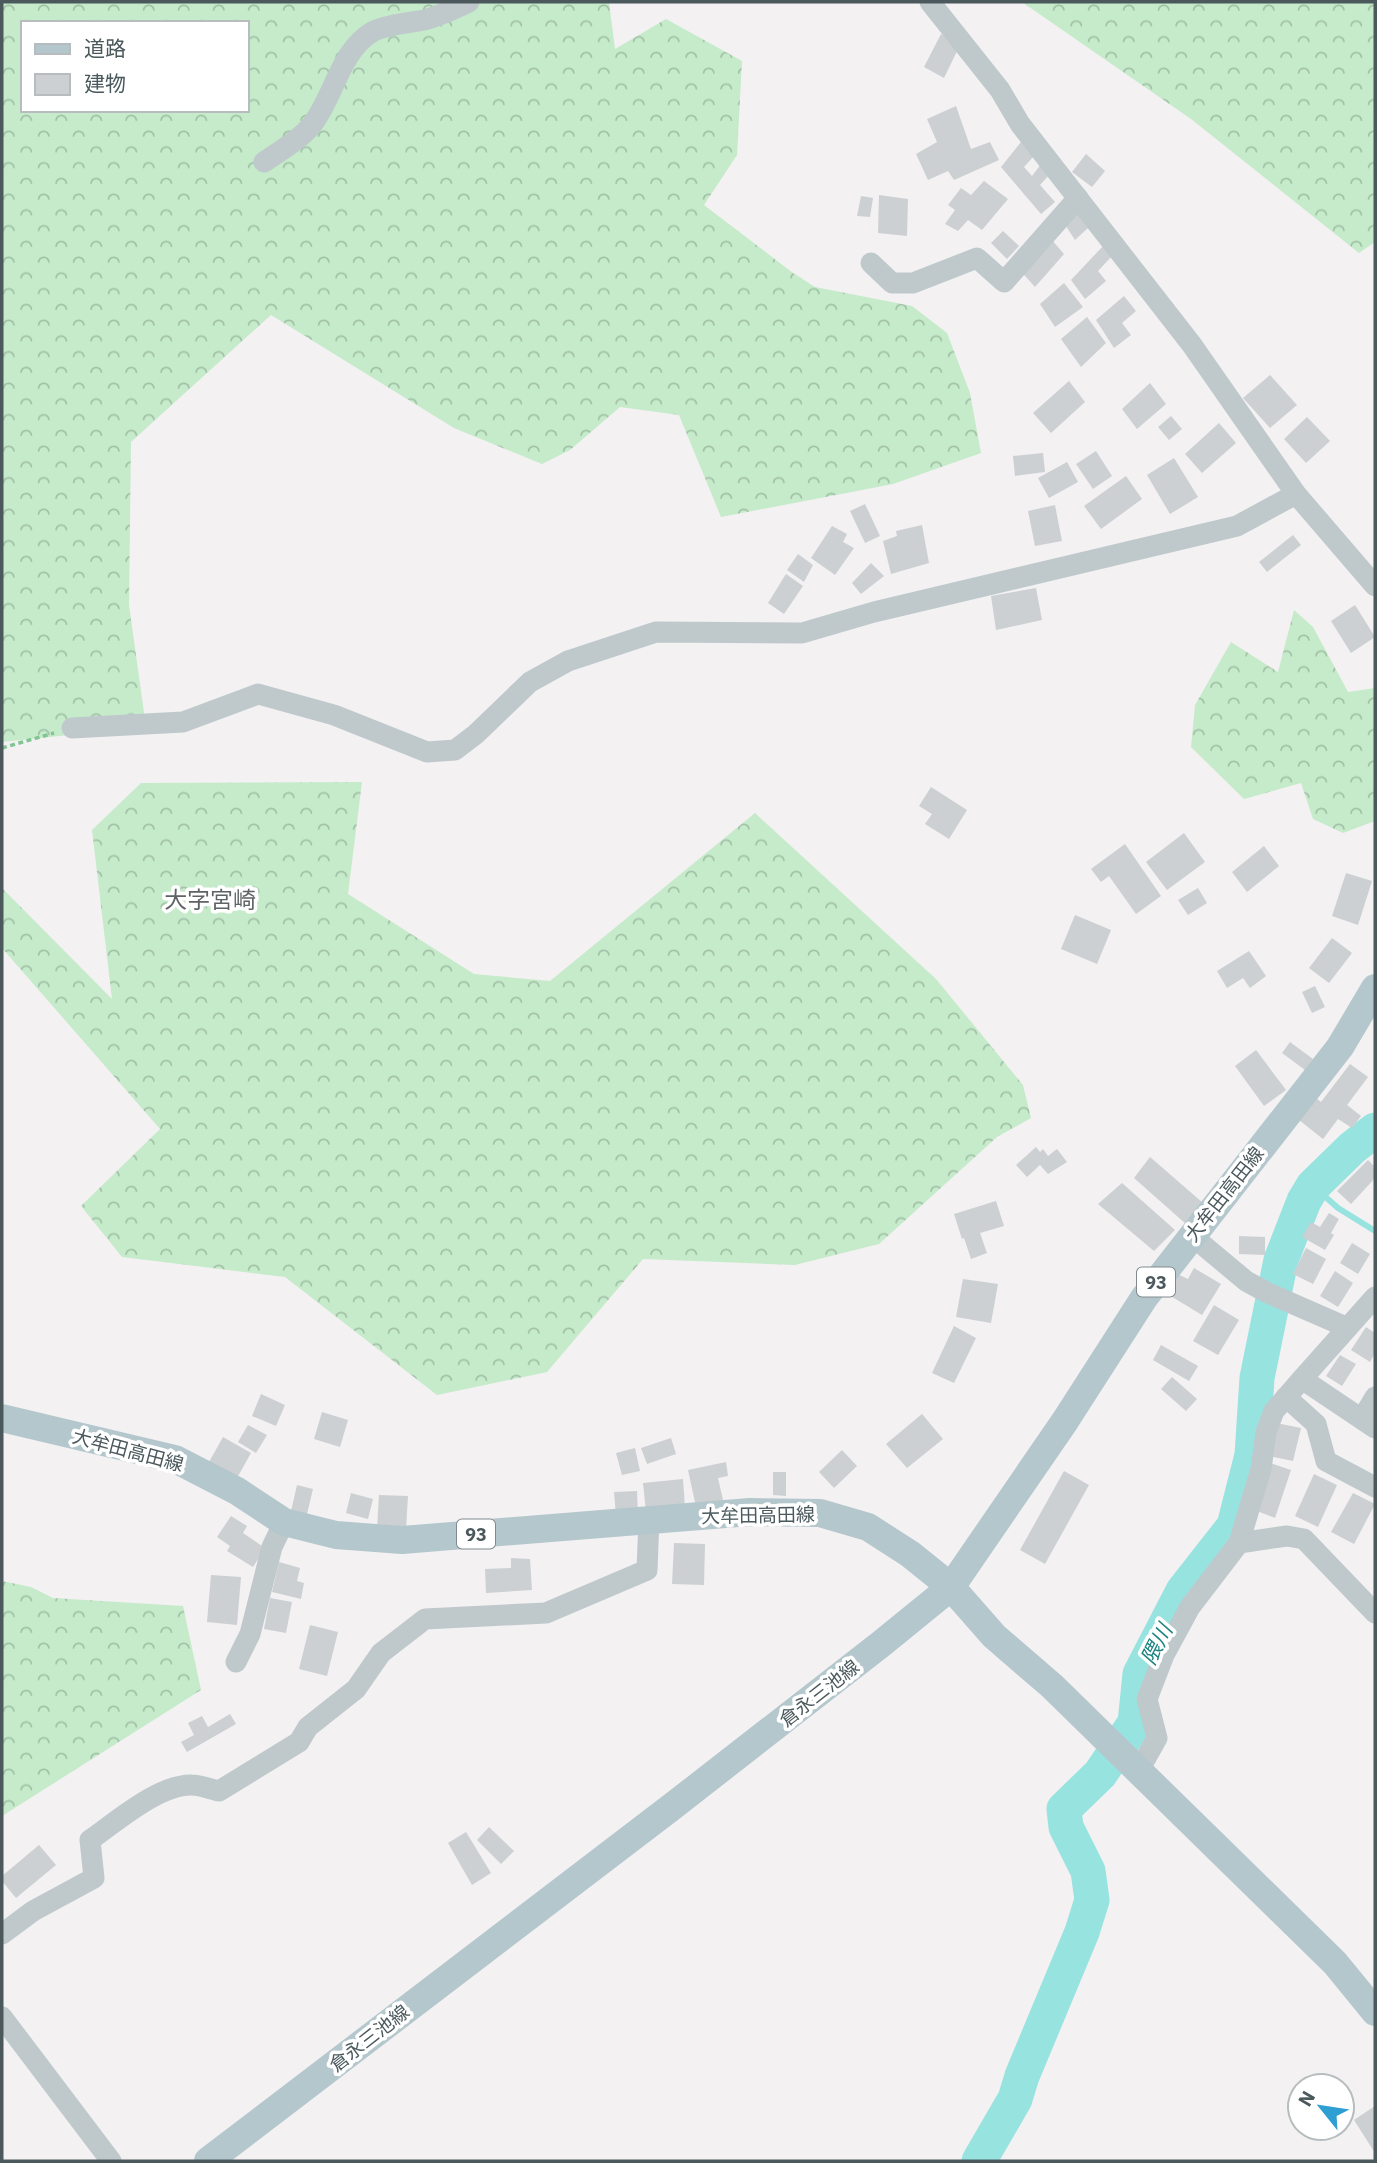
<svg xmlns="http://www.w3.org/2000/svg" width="1377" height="2163" font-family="'IBM Plex Sans','Noto Sans JP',sans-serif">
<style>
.forest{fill:url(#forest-crowns);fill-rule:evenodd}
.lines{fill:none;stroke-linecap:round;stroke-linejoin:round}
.stream{stroke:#97e3e0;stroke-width:6}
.river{stroke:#97e3e0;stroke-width:35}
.building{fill:#ccd0d2}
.path{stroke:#81c692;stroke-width:3.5;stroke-dasharray:5 3.5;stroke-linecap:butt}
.minor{stroke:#bfc9cc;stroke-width:21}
.major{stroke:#b4c7cd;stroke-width:28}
.labels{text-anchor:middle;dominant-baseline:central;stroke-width:7;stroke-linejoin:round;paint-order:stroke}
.shield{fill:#fff;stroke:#818b8e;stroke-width:2}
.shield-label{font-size:18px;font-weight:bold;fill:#4b595d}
.street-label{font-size:19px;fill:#4b595d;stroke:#fff}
.water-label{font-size:21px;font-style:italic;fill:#1a837e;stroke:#fff}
.quarter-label{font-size:23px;fill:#5e6365;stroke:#fff}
</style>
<defs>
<pattern id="forest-crowns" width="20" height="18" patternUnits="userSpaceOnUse" patternTransform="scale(1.75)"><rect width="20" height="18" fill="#c5ebca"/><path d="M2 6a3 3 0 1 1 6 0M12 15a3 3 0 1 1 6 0" fill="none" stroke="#a2c1a7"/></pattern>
</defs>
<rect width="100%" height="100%" fill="#f3f1f2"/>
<g class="forest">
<path d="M2,2H609L615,49L666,19L742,61L737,155L704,205L793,273L815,287L912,306L947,333L970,393L981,453L893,484L721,517L679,415L620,407L570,450L542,464L454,428L271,315L131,442L129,605L146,727L2,742ZM23,23H247V110H23Z"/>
<polygon points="1022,2 1375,2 1375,242 1359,253 1191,119"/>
<polygon points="1294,610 1313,627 1348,692 1375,688 1375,821 1343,833 1313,819 1301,783 1244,799 1191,747 1195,705 1231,642 1278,672"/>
<polygon points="362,782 348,894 474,974 550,981 755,813 936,979 1023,1085 1031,1118 997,1137 879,1244 795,1265 643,1259 547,1372 437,1395 285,1277 122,1257 81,1206 160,1129 2,948 2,888 112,999 92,830 141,783"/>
<polygon points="2,1581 31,1587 53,1598 183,1606 201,1690 2,1816"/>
</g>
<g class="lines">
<polyline class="stream" points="1313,1186 1338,1208 1375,1231"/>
<polyline class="river" points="979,2161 1015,2099 1022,2076 1082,1932 1092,1900 1088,1871 1066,1827 1064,1809 1100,1774 1135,1723 1140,1674 1183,1591 1234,1526 1252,1455 1257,1378 1281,1260 1304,1201 1313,1186 1352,1148 1375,1130"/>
</g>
<g class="building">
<polygon points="941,34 960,45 944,78 924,67"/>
<polygon points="956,106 971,149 990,142 999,160 954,180 948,171 928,180 916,154 937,142 927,119"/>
<polygon points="1021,142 1034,156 1024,167 1032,176 1041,164 1051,173 1040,185 1055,202 1041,214 1001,167"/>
<polygon points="1086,154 1105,171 1092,187 1072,172"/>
<polygon points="984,181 1008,199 982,230 968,220 958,231 945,224 955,210 948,205 961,188 971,195"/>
<polygon points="879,195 908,199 907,236 878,233"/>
<polygon points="861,196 873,198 870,217 857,216"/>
<polygon points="1077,208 1089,227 1075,240 1062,220"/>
<polygon points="1003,231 1019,246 1007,259 991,243"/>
<polygon points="1045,232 1064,254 1035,287 1017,267"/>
<polygon points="1104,245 1112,256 1098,271 1106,281 1085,299 1071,280"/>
<polygon points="1064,283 1083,307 1055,327 1040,304"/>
<polygon points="1124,296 1136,311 1122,323 1131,335 1114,348 1096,320"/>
<polygon points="1087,317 1106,343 1081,367 1061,339"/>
<polygon points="1270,375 1297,405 1270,428 1243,398"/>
<polygon points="1069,381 1085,402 1051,433 1033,413"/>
<polygon points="1150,383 1166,404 1137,429 1122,409"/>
<polygon points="1171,416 1182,429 1169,440 1158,427"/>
<polygon points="1307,417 1330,441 1306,463 1284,439"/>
<polygon points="1219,423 1236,443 1202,473 1185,454"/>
<polygon points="1096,451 1112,476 1093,489 1076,464"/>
<polygon points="1043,453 1045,472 1015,476 1013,456"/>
<polygon points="1174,458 1198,497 1170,514 1147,475"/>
<polygon points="1067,462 1078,482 1049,498 1038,478"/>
<polygon points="1126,476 1142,499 1101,529 1084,506"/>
<polygon points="865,504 880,536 865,543 850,511"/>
<polygon points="1055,505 1062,541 1035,546 1028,511"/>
<polygon points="922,525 929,563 891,574 883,541 897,536 896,531"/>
<polygon points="832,526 847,534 843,542 854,548 835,575 811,558"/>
<polygon points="1293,535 1301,545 1267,572 1259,562"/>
<polygon points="798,554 813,565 804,582 787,570"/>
<polygon points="871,563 884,576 861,594 852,583"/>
<polygon points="786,574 803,586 784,614 768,603"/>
<polygon points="1036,588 1042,620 996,630 991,596"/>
<polygon points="1355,605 1375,637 1351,653 1331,621"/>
<polygon points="931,787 967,810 949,839 925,824 932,814 919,806"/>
<polygon points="1184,833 1205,862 1167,890 1146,862"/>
<polygon points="1125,844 1161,896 1136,914 1109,876 1101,882 1091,869"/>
<polygon points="1264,846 1279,866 1247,892 1232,872"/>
<polygon points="1346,873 1372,881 1358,925 1332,916"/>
<polygon points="1198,888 1207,903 1188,915 1178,900"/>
<polygon points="1075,915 1111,930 1097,964 1061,949"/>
<polygon points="1332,938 1352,953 1329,983 1309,968"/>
<polygon points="1249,951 1266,976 1250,988 1243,978 1227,988 1217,971"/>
<polygon points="1315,986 1325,1007 1312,1013 1302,992"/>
<polygon points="1290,1042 1313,1059 1305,1070 1282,1053"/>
<polygon points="1256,1050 1286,1090 1264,1106 1235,1066"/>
<polygon points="1350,1064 1368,1077 1347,1105 1361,1116 1352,1128 1338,1119 1323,1139 1299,1120 1316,1098 1321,1102"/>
<polygon points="1036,1147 1040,1152 1043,1149 1048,1156 1057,1149 1067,1162 1048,1174 1040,1165 1027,1177 1016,1165"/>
<polygon points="1150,1157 1203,1203 1186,1224 1134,1178"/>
<polygon points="1368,1160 1375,1167 1375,1178 1351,1204 1337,1191"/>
<polygon points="1122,1183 1175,1230 1154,1251 1098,1204"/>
<polygon points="996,1201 1004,1226 980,1233 987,1253 971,1259 964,1238 962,1239 954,1214"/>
<polygon points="1329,1213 1339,1219 1331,1233 1334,1235 1325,1250 1302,1237 1311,1222 1320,1227"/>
<polygon points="1239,1236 1265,1237 1265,1255 1239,1254"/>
<polygon points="1352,1243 1370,1254 1358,1274 1340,1263"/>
<polygon points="1306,1248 1326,1259 1313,1284 1293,1274"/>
<polygon points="1194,1268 1221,1284 1202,1315 1164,1292 1175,1273 1188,1279"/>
<polygon points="1335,1271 1353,1283 1338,1307 1320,1296"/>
<polygon points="963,1279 998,1284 991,1323 956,1317"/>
<polygon points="1214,1305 1239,1320 1218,1355 1193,1341"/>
<polygon points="954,1326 976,1338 954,1383 932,1373"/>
<polygon points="1366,1327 1375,1333 1375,1353 1370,1362 1351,1350"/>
<polygon points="1161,1345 1198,1366 1189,1381 1153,1360"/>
<polygon points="1340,1355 1356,1364 1342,1386 1326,1376"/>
<polygon points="1172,1377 1197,1399 1186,1411 1161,1389"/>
<polygon points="261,1394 285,1405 276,1426 252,1416"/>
<polygon points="322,1412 348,1420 340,1447 314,1439"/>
<polygon points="922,1414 943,1439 907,1468 886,1444"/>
<polygon points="1276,1423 1301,1428 1293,1461 1269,1456"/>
<polygon points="248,1425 267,1435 256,1453 238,1442"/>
<polygon points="223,1437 251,1453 237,1478 209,1462"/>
<polygon points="671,1438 676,1454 647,1464 641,1448"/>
<polygon points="635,1448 640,1471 622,1475 616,1453"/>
<polygon points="842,1450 857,1466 834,1488 819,1472"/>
<polygon points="726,1462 728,1476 718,1478 723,1500 696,1507 688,1470"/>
<polygon points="1270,1463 1291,1470 1275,1518 1254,1510"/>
<polygon points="1064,1471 1089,1485 1045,1564 1020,1550"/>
<polygon points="773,1472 786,1472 786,1496 773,1495"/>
<polygon points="1314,1474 1337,1485 1318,1527 1295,1516"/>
<polygon points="683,1479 685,1508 646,1512 643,1483"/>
<polygon points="297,1485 313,1489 307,1514 291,1511"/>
<polygon points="637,1491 638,1515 616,1516 614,1492"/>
<polygon points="351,1493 373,1499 368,1519 346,1513"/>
<polygon points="1353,1493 1375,1504 1354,1544 1331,1532"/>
<polygon points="379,1495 408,1496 406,1529 377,1528"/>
<polygon points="231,1516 247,1526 243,1533 265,1548 253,1567 227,1551 230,1546 217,1537"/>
<polygon points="674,1543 705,1544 704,1585 672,1584"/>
<polygon points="511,1558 530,1559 532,1590 486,1593 485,1569 511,1568"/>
<polygon points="279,1562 300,1568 297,1581 304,1583 301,1599 272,1592"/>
<polygon points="211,1575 241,1577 237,1625 207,1622"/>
<polygon points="270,1598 292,1602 286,1633 264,1629"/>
<polygon points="310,1625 338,1632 327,1676 299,1669"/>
<polygon points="230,1714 236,1724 187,1752 181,1742 194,1735 188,1723 202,1716 208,1727"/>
<polygon points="489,1827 514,1851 501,1864 477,1840"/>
<polygon points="466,1832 491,1873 472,1885 448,1843"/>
<polygon points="39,1845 56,1865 16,1898 2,1881 2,1876"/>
<polygon points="1375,2106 1375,2153 1354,2120"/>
</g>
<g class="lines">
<polyline class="path" points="2,748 54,733"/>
<g class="minor">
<polyline points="930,2 1000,90 1020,124 1192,345 1296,494 1375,586"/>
<path d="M264,162C280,151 298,141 311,126C334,98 339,52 372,32C384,25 410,23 424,20C440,16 454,9 469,2"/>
<polyline points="871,263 892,283 913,283 977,258 1004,282 1078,198"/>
<polyline points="72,728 183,722 258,694 334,715 427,752 455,750 476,734 530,682 568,661 656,632 802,633 874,612 1237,526 1296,494"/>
<polyline points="1191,1235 1246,1281 1266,1292 1346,1327"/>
<polyline points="1375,1297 1302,1379 1375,1428"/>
<polyline points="1286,1397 1316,1424 1326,1461 1375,1487"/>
<polyline points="1362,1419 1375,1397"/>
<polyline points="1239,1543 1287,1536 1304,1539 1375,1613"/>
<polyline points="236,1662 250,1634 272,1547 284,1522"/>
<polyline points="1139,1770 1157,1738 1147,1699 1164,1655 1190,1607 1239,1543 1261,1469 1266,1432 1274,1411 1302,1379"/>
<path d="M2,1934L33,1911L94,1878L90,1840C116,1822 159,1784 192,1785C200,1785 210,1789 219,1791L299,1742L308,1727L356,1689L381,1653L425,1619L546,1613L647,1570L649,1519"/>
<polyline points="2,2017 111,2161"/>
</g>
<g class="major">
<polyline points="2,1418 175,1459 237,1491 284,1522 336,1535 402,1540 750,1512 820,1513 868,1527 910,1554 951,1587 994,1636 1052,1686 1335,1963 1375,2012"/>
<polyline points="208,2161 669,1809 881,1644 951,1587 1065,1421 1144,1298 1340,1047 1375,988"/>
</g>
</g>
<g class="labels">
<g class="shield">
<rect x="1137" y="1267.5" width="38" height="29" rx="5"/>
<rect x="457" y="1519.5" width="38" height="29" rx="5"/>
</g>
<g class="shield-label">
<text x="1156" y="1282">93</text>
<text x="476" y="1534">93</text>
</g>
<g class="street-label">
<text transform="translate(1224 1194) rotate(-52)">大牟田高田線</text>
<text transform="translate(128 1450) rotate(15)">大牟田高田線</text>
<text transform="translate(758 1515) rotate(-1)">大牟田高田線</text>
<text transform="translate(819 1693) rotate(-38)">倉永三池線</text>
<text transform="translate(369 2038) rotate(-38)">倉永三池線</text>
</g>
<g class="water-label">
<text transform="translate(1156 1644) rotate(-63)">隈川</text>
</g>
<g class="quarter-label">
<text x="210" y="899">大字宮崎</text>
</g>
</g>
<rect width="1377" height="2163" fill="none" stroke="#4b595d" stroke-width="7"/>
<rect x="21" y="21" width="228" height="91" fill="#ffffff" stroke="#b7bdbe" stroke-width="2"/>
<rect x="35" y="44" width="35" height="10" fill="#b4c7cd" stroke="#b7bdbe" stroke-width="2"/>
<text x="84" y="56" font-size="21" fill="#4b595d">道路</text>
<rect x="35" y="74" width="35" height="21" fill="#ccd0d2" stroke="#b7bdbe" stroke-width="2"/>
<text x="84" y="91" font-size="21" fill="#4b595d">建物</text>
<g transform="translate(1321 2107) rotate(300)"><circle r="33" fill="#ffffff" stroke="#b7bdbe" stroke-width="2"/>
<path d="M0-5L12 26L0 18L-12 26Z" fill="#2d9fd2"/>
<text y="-10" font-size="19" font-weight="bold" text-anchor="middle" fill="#4b595d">N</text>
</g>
</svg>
